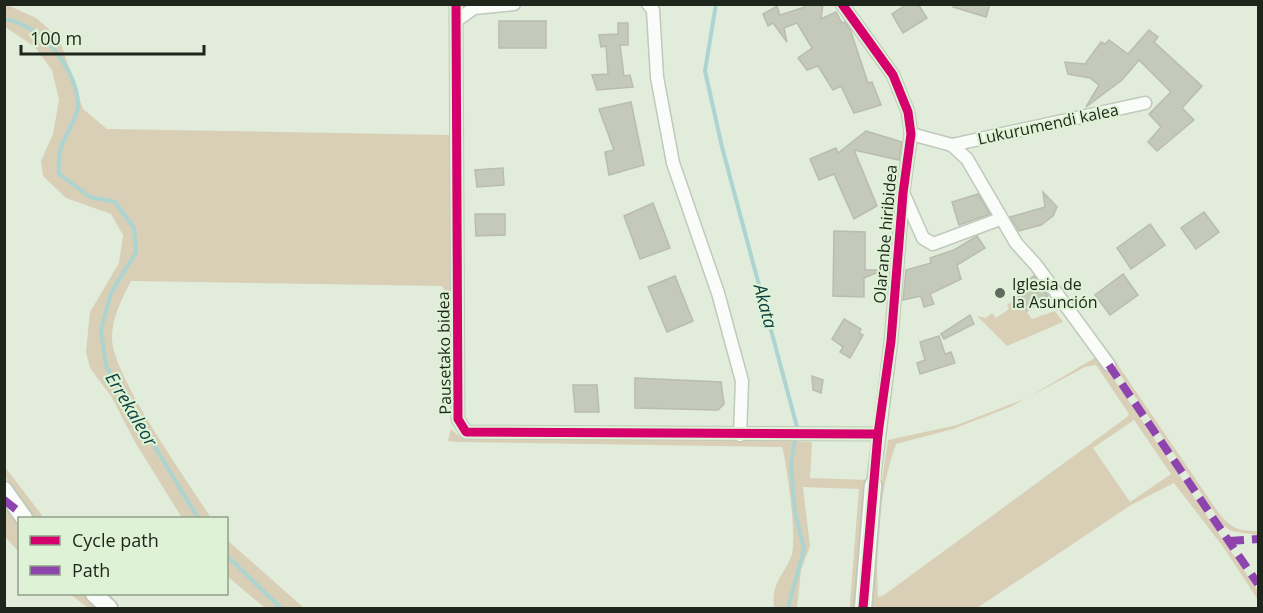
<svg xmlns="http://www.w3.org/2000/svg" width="1263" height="613" font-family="'Open Sans',sans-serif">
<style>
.green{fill:#d9cfb6;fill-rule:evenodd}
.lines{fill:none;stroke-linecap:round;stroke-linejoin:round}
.stream{stroke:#acd4d0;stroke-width:4}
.building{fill:#c5c9b9;stroke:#b9bdb0;stroke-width:1.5}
.street-casing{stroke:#c0c9bc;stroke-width:15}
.secondary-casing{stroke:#c0c9bc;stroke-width:20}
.street{stroke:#fafcfa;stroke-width:12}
.secondary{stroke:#fafcfa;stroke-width:16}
.quiet{stroke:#8e44ad;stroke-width:8;stroke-dasharray:15 8;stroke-linecap:butt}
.cycleway-casing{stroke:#def2d5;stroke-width:13}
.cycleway{stroke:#d6006c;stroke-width:9}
.poi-dot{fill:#626b5e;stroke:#def2d5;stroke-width:2}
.labels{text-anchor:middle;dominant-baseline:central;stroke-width:4.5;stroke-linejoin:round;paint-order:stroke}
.street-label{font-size:16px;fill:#1e251b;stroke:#def2d5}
.poi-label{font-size:16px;fill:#1e251b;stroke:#def2d5;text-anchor:start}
.water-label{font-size:18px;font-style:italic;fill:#0a3d3f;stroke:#def2d5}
</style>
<rect width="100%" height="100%" fill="#e1ecdb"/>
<g class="green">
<path d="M5,4L36,18L59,38L83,109L107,129L450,135L451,302L442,286L131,281C122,298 112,318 112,338C112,376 188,481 211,518H182L135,442L111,396L90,368L86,352L90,312L119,263L123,235L111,214L66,198L43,176L41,161L53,134L59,100L52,70L35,47L5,27Z"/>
<polygon points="1017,298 1032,319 1055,311 1063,322 1007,346 977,316 986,318 992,313 996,318 1009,309 1007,305"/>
<path d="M1109,352L1218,512C1230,527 1238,532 1258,531V535L1231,531L1223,525L1106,354Z"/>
<path d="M1098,356L1258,591V600L1224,548L1174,483L1131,505L977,608H867L878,485L882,480L888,440L957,425L1027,398ZM1096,365L1129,414L1127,417L884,595L878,597C875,548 879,491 896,444L953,429L1010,407L1085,367ZM1134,420L1171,474L1130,502L1093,448Z"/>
<path d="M451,429L460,437L729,439L812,442L810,478L870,480L856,608H850V603L859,489L803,487L810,546L801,570L797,608H774C771,583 782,578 791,557C798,543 787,464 782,447L456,442L448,441Z"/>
<path d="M4,465L8,471L44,518H34C21,503 5,486 4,465Z"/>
<polygon points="4,507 19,523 19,552 5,537"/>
<polygon points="227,540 304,608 265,608 227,576"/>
<polygon points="70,594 88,594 103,608 88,608"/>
</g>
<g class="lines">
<g class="stream">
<polyline points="716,4 705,71 722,147 797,427 791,463 795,512 804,549 788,608"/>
<path d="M4,19C39,23 77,68 78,104C78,119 63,137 60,151C58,158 59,167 59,174L90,197L115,202L134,228L136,252L111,293L101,330L106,366L198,518"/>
<polyline points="226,555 281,608"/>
</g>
</g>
<g class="building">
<polygon points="805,4 823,4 821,19 836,12 842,23 845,22 850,29 868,83 872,82 881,105 854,113 841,86 833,90 818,66 807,70 798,58 812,48 797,23 784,28 787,42 773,23 768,26 763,14 777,6 780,15 805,7"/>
<polygon points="907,4 918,4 927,18 903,33 892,14"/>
<polygon points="954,4 990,4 986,17 953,7"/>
<rect x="499" y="21" width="47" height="27"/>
<polygon points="618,23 628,23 628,45 620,45 624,76 630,75 633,87 597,90 592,75 608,74 606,46 601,47 599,35 618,34"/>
<polygon points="1149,30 1158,37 1154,42 1202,86 1182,108 1194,120 1157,151 1148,142 1161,127 1149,114 1171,92 1139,60 1122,80 1086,107 1099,85 1090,78 1068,74 1065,62 1085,64 1101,42 1105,44 1109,40 1128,54"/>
<polygon points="631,102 644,165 609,175 605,152 614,150 599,109"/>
<polygon points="866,131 902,142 899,160 854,150 877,206 854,219 834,174 819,180 810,159 836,148 838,153"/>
<polygon points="503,168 504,185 477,187 475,170"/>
<polygon points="896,184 895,192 892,224 888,188"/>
<polygon points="1043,192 1057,207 1053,216 1041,225 1019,231 1010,217 1045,207"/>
<polygon points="978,194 990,214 959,225 952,202"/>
<polygon points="653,203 670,248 640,259 624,216"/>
<polygon points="1204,212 1219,232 1196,249 1181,228"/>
<polygon points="475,214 505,214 505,235 476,236"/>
<polygon points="1150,224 1165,245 1131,269 1117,248"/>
<polygon points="834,231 865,232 865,270 883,270 864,278 864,297 833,296"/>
<polygon points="977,236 985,248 957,265 961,279 930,294 934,304 924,307 921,296 903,300 906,270 931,263 930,258 954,250"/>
<polygon points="1123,274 1138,295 1110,315 1095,295"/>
<polygon points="675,276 693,321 667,332 648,287"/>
<polygon points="1034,276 1048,296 1027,311 1017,298 1026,291 1020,285"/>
<polygon points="970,315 974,324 944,339 941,334"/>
<polygon points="844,319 861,329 859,333 863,335 850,358 840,352 843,347 832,339"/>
<polygon points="939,336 945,354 951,352 955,363 920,374 917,363 925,360 920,342"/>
<polygon points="812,376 823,380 821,393 813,390"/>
<polygon points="635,378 721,382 724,404 718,410 635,408"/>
<polygon points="573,385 597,385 599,412 575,412"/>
</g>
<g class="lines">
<defs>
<g id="street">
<polyline points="456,4 458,419 466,432 878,434"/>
<polyline points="648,4 653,10 657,77 673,163 718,293 742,381 740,435"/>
<polyline points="842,4 893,75 908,112 911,134 903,193 891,341 873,485"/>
<polyline points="456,21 474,8 514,4"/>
<polyline points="911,134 952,145 967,159 1016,243 1036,265 1109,365"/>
<polyline points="952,145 1145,103"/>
<polyline points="904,195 923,238 933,244 1000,219"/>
</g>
<g id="secondary">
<polyline points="4,490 24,518"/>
<polyline points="94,594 109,608"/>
<polyline points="863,608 873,485"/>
</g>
</defs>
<use href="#street" class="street-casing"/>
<use href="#secondary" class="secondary-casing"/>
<use href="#street" class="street"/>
<use href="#secondary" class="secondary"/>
<g class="quiet">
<polyline points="1109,365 1258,584"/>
<polyline points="4,500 18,511"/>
<polyline points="1229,541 1258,539"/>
</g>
<defs>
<g id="cycleway">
<polyline points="456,4 458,419 466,432 878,434"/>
<polyline points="842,4 893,75 908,112 911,134 903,193 891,341 878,434 863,608"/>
</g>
</defs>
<use href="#cycleway" class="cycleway-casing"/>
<use href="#cycleway" class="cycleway"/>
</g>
<circle class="poi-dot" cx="1000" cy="293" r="6"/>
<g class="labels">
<g class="street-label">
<text transform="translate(1048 124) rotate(-12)">Lukurumendi kalea</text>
<text transform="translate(885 234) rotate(-85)">Olaranbe hiribidea</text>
<text transform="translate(444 353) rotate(-91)">Pausetako bidea</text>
</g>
<g class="poi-label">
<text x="1012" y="284">Iglesia de<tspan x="1012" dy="18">la Asunción</tspan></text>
</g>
<g class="water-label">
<text transform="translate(766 306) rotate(75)">Akata</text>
<text transform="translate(132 409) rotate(59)">Errekaleor</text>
</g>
</g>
<rect width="1263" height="613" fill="none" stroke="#1e251b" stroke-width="12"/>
<rect x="18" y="517" width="210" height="78" fill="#def2d5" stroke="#91a08b" stroke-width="1.5"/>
<rect x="30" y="536" width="30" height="9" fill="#d6006c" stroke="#91a08b" stroke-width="1.5"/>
<text x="72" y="547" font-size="18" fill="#1e251b">Cycle path</text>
<rect x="30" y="566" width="30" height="9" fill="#8e44ad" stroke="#91a08b" stroke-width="1.5"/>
<text x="72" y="577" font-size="18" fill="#1e251b">Path</text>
<path d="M21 45v9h183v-9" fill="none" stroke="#1e251b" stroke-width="3"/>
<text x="30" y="45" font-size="18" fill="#1e251b" stroke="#def2d5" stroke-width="4.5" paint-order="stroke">100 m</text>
</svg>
